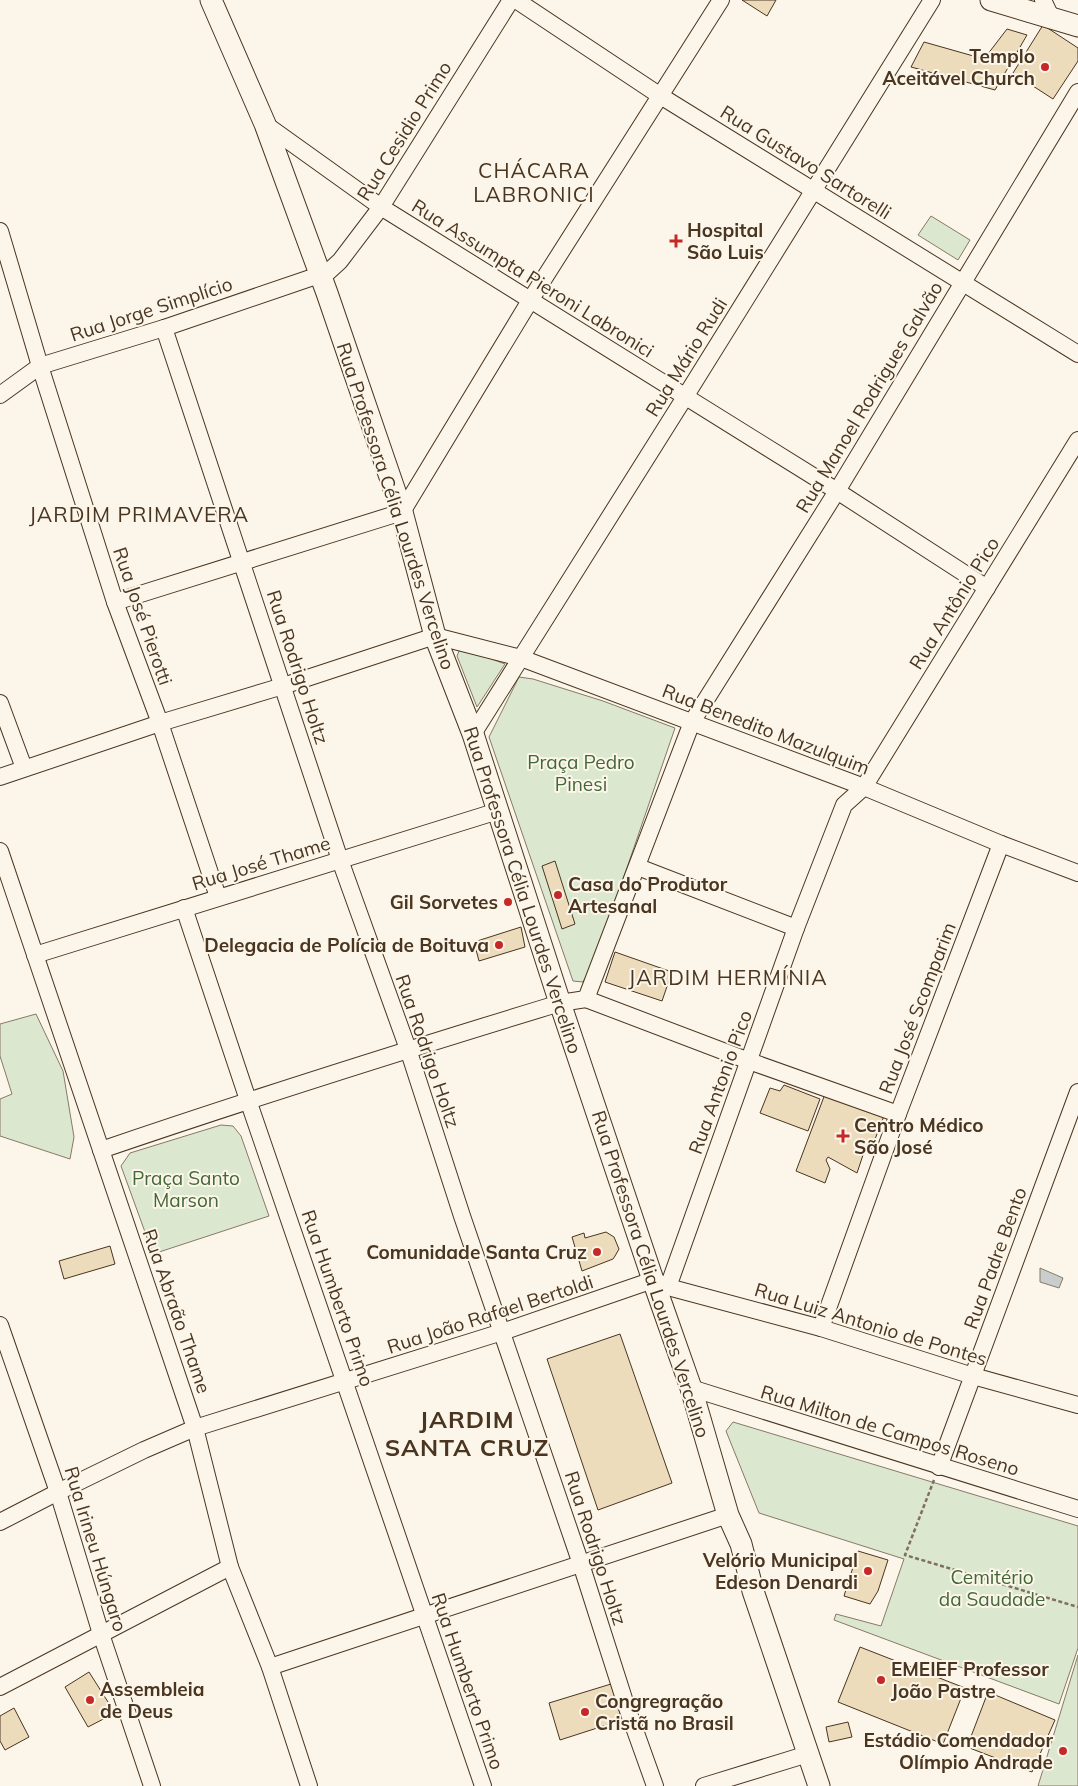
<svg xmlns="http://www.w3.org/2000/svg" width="1078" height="1786" font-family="Mulish,sans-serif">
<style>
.green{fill:#dce7d0;stroke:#887966}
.water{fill:#c9cecd;stroke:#887966}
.building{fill:#ecdcbc;stroke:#4a3520}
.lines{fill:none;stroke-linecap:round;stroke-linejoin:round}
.minor-casing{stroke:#4a3520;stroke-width:18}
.major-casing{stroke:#4a3520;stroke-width:23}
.path{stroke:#7f6f5c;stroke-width:2.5;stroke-dasharray:4 2.5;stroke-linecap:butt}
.minor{stroke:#fbf6e9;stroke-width:16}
.major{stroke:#fbf6e9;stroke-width:21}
.poi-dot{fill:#c62828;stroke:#fbf6e9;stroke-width:2}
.labels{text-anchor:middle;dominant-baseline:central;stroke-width:4;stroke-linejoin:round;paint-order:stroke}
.poi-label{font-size:19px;font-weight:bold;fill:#4a3520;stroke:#fbf6e9;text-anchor:end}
.street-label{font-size:19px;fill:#4a3520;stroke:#fbf6e9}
.park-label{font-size:19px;fill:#436837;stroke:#fbf6e9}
.quarter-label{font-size:21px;letter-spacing:1px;fill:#4a3520;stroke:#fbf6e9}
.district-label{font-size:24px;font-weight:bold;letter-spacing:1px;fill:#4a3520;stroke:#fbf6e9}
</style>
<rect width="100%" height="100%" fill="#fbf6e9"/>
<g class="green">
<polygon points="931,216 970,240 958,260 918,235"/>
<polygon points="465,649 505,664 477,707 457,656 459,651"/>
<polygon points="519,677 533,679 603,701 675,728 596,958 583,982 573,981 489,737"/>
<polygon points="36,1014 63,1071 74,1137 70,1159 0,1136 0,1099 12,1094 0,1056 0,1024"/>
<polygon points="221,1125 233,1126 241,1136 269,1216 153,1254 121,1166 130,1153"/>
<polygon points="733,1422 1078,1526 1078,1648 1059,1704 834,1620 836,1614 881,1626 904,1559 759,1513 726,1431"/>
<polygon points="1078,1655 1078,1786 1038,1786"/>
</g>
<polygon class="water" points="1040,1268 1063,1278 1059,1288 1040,1282"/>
<g class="building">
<polygon points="742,0 776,0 767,16"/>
<polygon points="1043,25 1078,48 1078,61 1053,99 1013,73"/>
<polygon points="1007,29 1027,35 995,90 911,67 924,42 984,59"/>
<polygon points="555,861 575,924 562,929 542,866"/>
<polygon points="521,927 525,947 479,961 474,942"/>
<polygon points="615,952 672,972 662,1001 605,982"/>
<polygon points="784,1085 820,1099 808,1131 760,1113 770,1088 780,1091"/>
<polygon points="825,1094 884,1116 870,1152 864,1152 857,1173 828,1157 826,1160 830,1169 825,1183 796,1171"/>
<polygon points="606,1232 614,1237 619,1249 615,1256 613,1259 582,1271 572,1237 584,1233 585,1238"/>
<polygon points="110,1246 115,1264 64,1279 59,1261"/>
<polygon points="620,1334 672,1483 598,1510 547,1359"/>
<polygon points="858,1551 888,1560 878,1591 870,1604 844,1596"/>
<polygon points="860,1647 965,1688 943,1744 838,1702"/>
<polygon points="89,1672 115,1713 88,1727 65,1687"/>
<polygon points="611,1684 622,1720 560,1740 549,1703"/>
<polygon points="988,1692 1055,1720 1032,1772 967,1747"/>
<polygon points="14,1708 29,1737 5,1750 0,1741 0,1716"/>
<polygon points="848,1722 852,1737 829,1742 826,1727"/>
</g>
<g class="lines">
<defs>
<g id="minor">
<polyline points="516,0 659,95 1078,354"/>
<polyline points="1043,0 1051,17"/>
<polyline points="265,124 381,207 837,491 987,588"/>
<polyline points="0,231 40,366 115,602 160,723 218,897"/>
<polyline points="164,328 340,860 408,1049 462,1216 581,1564 626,1705 655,1786"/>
<polyline points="0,395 40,366 164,328 328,272 340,261 381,207 511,0"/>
<polyline points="115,602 402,512 531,299 721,0"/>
<polyline points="0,703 24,768"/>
<polyline points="473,734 685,397 932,0"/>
<polyline points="0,777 160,723 283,686 435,636 521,658 864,787 1001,844 1078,873"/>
<polyline points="0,851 195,1428 230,1567 270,1667 309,1786"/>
<polyline points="638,867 796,928"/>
<polyline points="184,908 248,1100 483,1786"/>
<polyline points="35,955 498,811"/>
<polyline points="586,999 749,1061 898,1114"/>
<path d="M101,1150C253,1098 406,1050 560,1003L586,999L692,722L837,491L1078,92"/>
<polyline points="668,1287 796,928 844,805 864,787 1078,440"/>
<polyline points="0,1325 58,1492 101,1634 152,1786"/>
<polyline points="821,1328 898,1114 1001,844"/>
<polyline points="691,1388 1078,1509"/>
<polyline points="939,1467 1078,1092"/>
<polyline points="0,1522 58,1492 144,1450 195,1428 502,1332 653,1280 668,1287 821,1328 973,1376 1078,1405"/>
<polyline points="270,1667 728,1515"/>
<polyline points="0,1687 230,1567"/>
<polyline points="704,1786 808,1754"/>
</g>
<g id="major">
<polyline points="211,0 265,124 327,293 402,512 435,636 473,734 560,1003 653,1280 691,1388 728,1515 741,1544 753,1591 819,1786"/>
<polyline points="991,0 1078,26"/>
</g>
</defs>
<use href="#minor" class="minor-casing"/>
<use href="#major" class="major-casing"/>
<polyline class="path" points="934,1480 905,1555 1078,1607"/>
<use href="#minor" class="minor"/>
<use href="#major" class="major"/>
</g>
<g class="poi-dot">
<circle cx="1045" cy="67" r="5"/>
<path d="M673.5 233.5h5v5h5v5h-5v5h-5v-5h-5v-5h5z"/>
<circle cx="558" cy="895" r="5"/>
<circle cx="508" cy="902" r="5"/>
<circle cx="499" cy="945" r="5"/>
<path d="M840.5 1128.5h5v5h5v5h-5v5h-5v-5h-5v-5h5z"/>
<circle cx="597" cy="1252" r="5"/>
<circle cx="868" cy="1571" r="5"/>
<circle cx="881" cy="1680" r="5"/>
<circle cx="90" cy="1700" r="5"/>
<circle cx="585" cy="1712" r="5"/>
<circle cx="1063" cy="1751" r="5"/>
</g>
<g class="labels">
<g class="poi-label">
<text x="1035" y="56">Templo<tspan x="1035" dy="22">Aceitável Church</tspan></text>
<text x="687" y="230" text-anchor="start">Hospital<tspan x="687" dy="22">São Luis</tspan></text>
<text x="568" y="884" text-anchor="start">Casa do Produtor<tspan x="568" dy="22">Artesanal</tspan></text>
<text x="498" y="902">Gil Sorvetes</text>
<text x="489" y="945">Delegacia de Polícia de Boituva</text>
<text x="854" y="1125" text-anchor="start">Centro Médico<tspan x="854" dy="22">São José</tspan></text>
<text x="587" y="1252">Comunidade Santa Cruz</text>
<text x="858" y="1560">Velório Municipal<tspan x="858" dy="22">Edeson Denardi</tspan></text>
<text x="891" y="1669" text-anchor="start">EMEIEF Professor<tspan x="891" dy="22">João Pastre</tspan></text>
<text x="100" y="1689" text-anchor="start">Assembleia<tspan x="100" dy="22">de Deus</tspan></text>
<text x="595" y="1701" text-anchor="start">Congregração<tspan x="595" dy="22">Cristã no Brasil</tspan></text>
<text x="1053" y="1740">Estádio Comendador<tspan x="1053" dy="22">Olímpio Andrade</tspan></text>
</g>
<g class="street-label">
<text transform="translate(404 131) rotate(-58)">Rua Cesidio Primo</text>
<text transform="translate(806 162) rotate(32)">Rua Gustavo Sartorelli</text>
<text transform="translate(533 278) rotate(32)">Rua Assumpta Pieroni Labronici</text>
<text transform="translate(151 309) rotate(-18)">Rua Jorge Simplício</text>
<text transform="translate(686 357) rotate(-58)">Rua Mário Rudi</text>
<text transform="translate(869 397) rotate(-59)">Rua Manoel Rodrigues Galvão</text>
<text transform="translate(396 506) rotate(72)">Rua Professora Célia Lourdes Vercelino</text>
<text transform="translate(954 603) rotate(-58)">Rua Antônio Pico</text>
<text transform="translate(143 616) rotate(71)">Rua José Pierotti</text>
<text transform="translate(298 667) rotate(72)">Rua Rodrigo Holtz</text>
<text transform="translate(766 729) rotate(21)">Rua Benedito Mazulquim</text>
<text transform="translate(261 863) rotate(-17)">Rua José Thame</text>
<text transform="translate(523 890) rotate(72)">Rua Professora Célia Lourdes Vercelino</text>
<text transform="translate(917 1008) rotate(-69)">Rua José Scomparim</text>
<text transform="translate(428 1051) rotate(71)">Rua Rodrigo Holtz</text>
<text transform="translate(720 1082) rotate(-70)">Rua Antonio Pico</text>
<text transform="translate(995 1258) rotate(-70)">Rua Padre Bento</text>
<text transform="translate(651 1274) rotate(72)">Rua Professora Célia Lourdes Vercelino</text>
<text transform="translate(338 1298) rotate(71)">Rua Humberto Primo</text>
<text transform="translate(177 1311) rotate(71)">Rua Abraão Thame</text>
<text transform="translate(490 1314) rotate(-18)">Rua João Rafael Bertoldi</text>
<text transform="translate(871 1324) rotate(17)">Rua Luiz Antonio de Pontes</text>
<text transform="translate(890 1430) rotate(17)">Rua Milton de Campos Roseno</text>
<text transform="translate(596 1548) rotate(72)">Rua Rodrigo Holtz</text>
<text transform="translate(96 1549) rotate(73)">Rua Irineu Húngaro</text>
<text transform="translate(468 1681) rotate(71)">Rua Humberto Primo</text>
</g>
<g class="park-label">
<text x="581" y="762">Praça Pedro<tspan x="581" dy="22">Pinesi</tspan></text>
<text x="186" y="1178">Praça Santo<tspan x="186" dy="22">Marson</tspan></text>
<text x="992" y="1577">Cemitério<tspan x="992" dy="22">da Saudade</tspan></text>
</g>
<g class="quarter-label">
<text x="534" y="170">CHÁCARA<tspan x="534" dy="24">LABRONICI</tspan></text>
<text x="139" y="514">JARDIM PRIMAVERA</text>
<text x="728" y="977">JARDIM HERMÍNIA</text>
</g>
<g class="district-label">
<text x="467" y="1419">JARDIM<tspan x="467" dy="28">SANTA CRUZ</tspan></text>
</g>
</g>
</svg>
